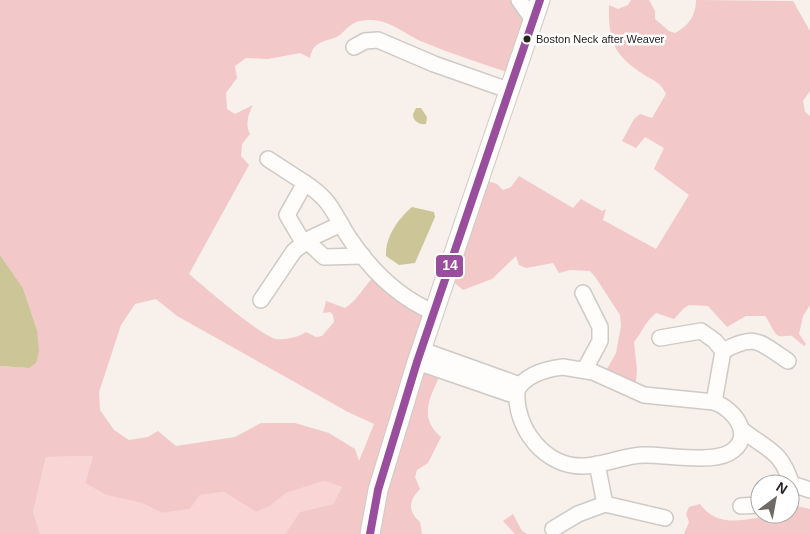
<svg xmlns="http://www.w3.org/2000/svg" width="810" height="534" font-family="Arial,sans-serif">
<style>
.green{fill:#f9d5d5}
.forest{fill:#f2c8c9;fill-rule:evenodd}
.water{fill:#ccc598}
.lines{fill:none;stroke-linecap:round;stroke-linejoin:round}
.minor-casing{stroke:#cfcac6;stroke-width:18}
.major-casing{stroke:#cfcac6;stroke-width:21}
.minor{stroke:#fefdfc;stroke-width:15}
.major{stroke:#fefdfc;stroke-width:19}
.bus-1-casing{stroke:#fff;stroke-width:11}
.bus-1{stroke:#994d9d;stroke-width:8}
.bus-dot{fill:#27221f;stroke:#fff;stroke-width:2}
.labels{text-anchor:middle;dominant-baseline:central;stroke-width:5;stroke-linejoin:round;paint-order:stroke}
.bus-label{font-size:11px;fill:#27221f;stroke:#fff;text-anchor:start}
.line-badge{stroke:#fff;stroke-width:2}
.badge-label{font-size:14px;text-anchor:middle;font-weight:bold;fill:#fff}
</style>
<rect width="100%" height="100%" fill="#f7f0eb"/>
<polygon class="green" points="94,456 85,483 106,495 142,503 162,513 190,509 200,495 224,492 256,512 270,506 286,493 324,481 342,487 333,504 300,512 285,534 40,534 33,512 46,457"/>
<g class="forest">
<path d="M0,0H539L513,74C483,64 452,54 423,42C406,35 389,19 370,20C346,20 348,33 334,38C321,42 313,43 310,58L300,53L268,59L246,58L235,66L237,78L226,93L227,109L235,114L253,105C248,114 245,124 250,134L242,144L241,156L249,165L189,274C203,286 262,337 276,339C286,340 299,337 306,332L316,337L322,336L334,322L333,315L330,312L323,313L326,301L345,308C355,303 366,284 376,274L431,311L418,353L440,375C430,398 418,417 441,437L428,463L417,470L415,477L420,489C409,500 407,511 420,522L422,534H285L300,512L333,504L342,487L324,481L286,493L270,506L256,512L224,492L200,495L190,509L162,513L142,503L106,495L85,483L93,457L92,456L46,457L33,512L40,534H0V366L29,368L37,330L23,288L0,255ZM156,299L177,316L348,412L374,424L359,461L355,449L329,433L295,423H261L235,437L176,446L158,431L148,437L129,440L114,430L100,410L99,392L121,325L135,304Z"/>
<path d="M631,0H649L655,11V19L669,31L675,33C689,25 696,16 696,0L793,1L810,31V91L803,101L805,112L810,116V305L803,316L799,334L806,344L804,346L792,336C788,335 784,337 779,336C774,335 769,320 765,316H746L727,327L708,306L689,305L684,308L674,319L656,313C643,324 644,330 634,342L637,370L635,393L602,378L616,353L621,326L620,315L596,278L590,271L570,270L559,273L553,263L526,268L519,265L516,256L492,279L463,290L447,276L479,178L497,184L503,190L511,187L519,176L573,208L581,199L602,211L606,209L603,220L656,249L689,195L654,169L664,148L645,137L636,148L622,141L634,119L640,114L652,118L666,94C660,81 653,81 643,74C614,55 608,41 609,5L618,9L628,5Z"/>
<path d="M700,504C722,534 755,514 790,514V510L797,506L810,509V534H684L689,522L686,514L689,507Z"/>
<polygon points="513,514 522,531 527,534 515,534 503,521"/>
</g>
<g class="water">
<path d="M416,108H421L427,117L426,124C419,125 413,121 413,114Z"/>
<path d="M412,207L434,212L435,217L415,263L399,265L386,256C385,237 398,219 412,207Z"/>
<polygon points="0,255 23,288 37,330 39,351 36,363 29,368 0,366"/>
</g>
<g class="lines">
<defs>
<g id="minor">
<polyline points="519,0 533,20"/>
<polyline points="354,47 365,41 378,40 434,64 508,90"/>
<polyline points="268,159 305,183 287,215 304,244"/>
<path d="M305,183C332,201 332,211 348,236C369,268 398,297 433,312"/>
<polyline points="307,241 324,257 363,256"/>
<polyline points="583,293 600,327 600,341 585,369"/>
<polyline points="261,300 294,251 311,238 341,224"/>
<path d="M660,338L701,331L715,341L723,351C756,333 759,342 788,361"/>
<polyline points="422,350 520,385"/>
<polyline points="417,362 516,396"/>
<path d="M563,367L593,372L644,395L714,402C735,409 756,438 729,453C710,463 668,455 645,455C624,455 606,465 585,466C545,468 514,428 517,390C526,374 546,369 563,367Z"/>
<polyline points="714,402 723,351"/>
<path d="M741,429C767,450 782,450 792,486"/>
<polyline points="597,464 605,504"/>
<polyline points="790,487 795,485 810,490"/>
<polyline points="741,506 760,505"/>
<polyline points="553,529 578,514 605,504 665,518"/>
</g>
<polyline id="major" points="370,534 378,490 417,362 540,0"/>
</defs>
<use href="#minor" class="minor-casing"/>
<use href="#major" class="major-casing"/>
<use href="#minor" class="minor"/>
<use href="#major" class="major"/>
<defs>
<polyline id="bus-1" points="370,534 378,490 417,362 540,0"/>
</defs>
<use href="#bus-1" class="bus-1-casing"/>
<use href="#bus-1" class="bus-1"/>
</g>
<circle class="bus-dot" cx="527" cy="39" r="4.5"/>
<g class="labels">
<g class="bus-label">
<text x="536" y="39">Boston Neck after Weaver</text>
</g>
</g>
<rect class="line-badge" x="435" y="254" width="29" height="24" rx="5" fill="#994d9d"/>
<g class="badge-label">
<text x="450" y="270">14</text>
</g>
<g transform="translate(775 499) rotate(32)"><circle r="24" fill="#ffffff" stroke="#a9a7a5"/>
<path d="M0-4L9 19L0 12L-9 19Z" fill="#706a66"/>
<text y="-8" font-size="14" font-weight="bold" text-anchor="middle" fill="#27221f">N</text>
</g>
</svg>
